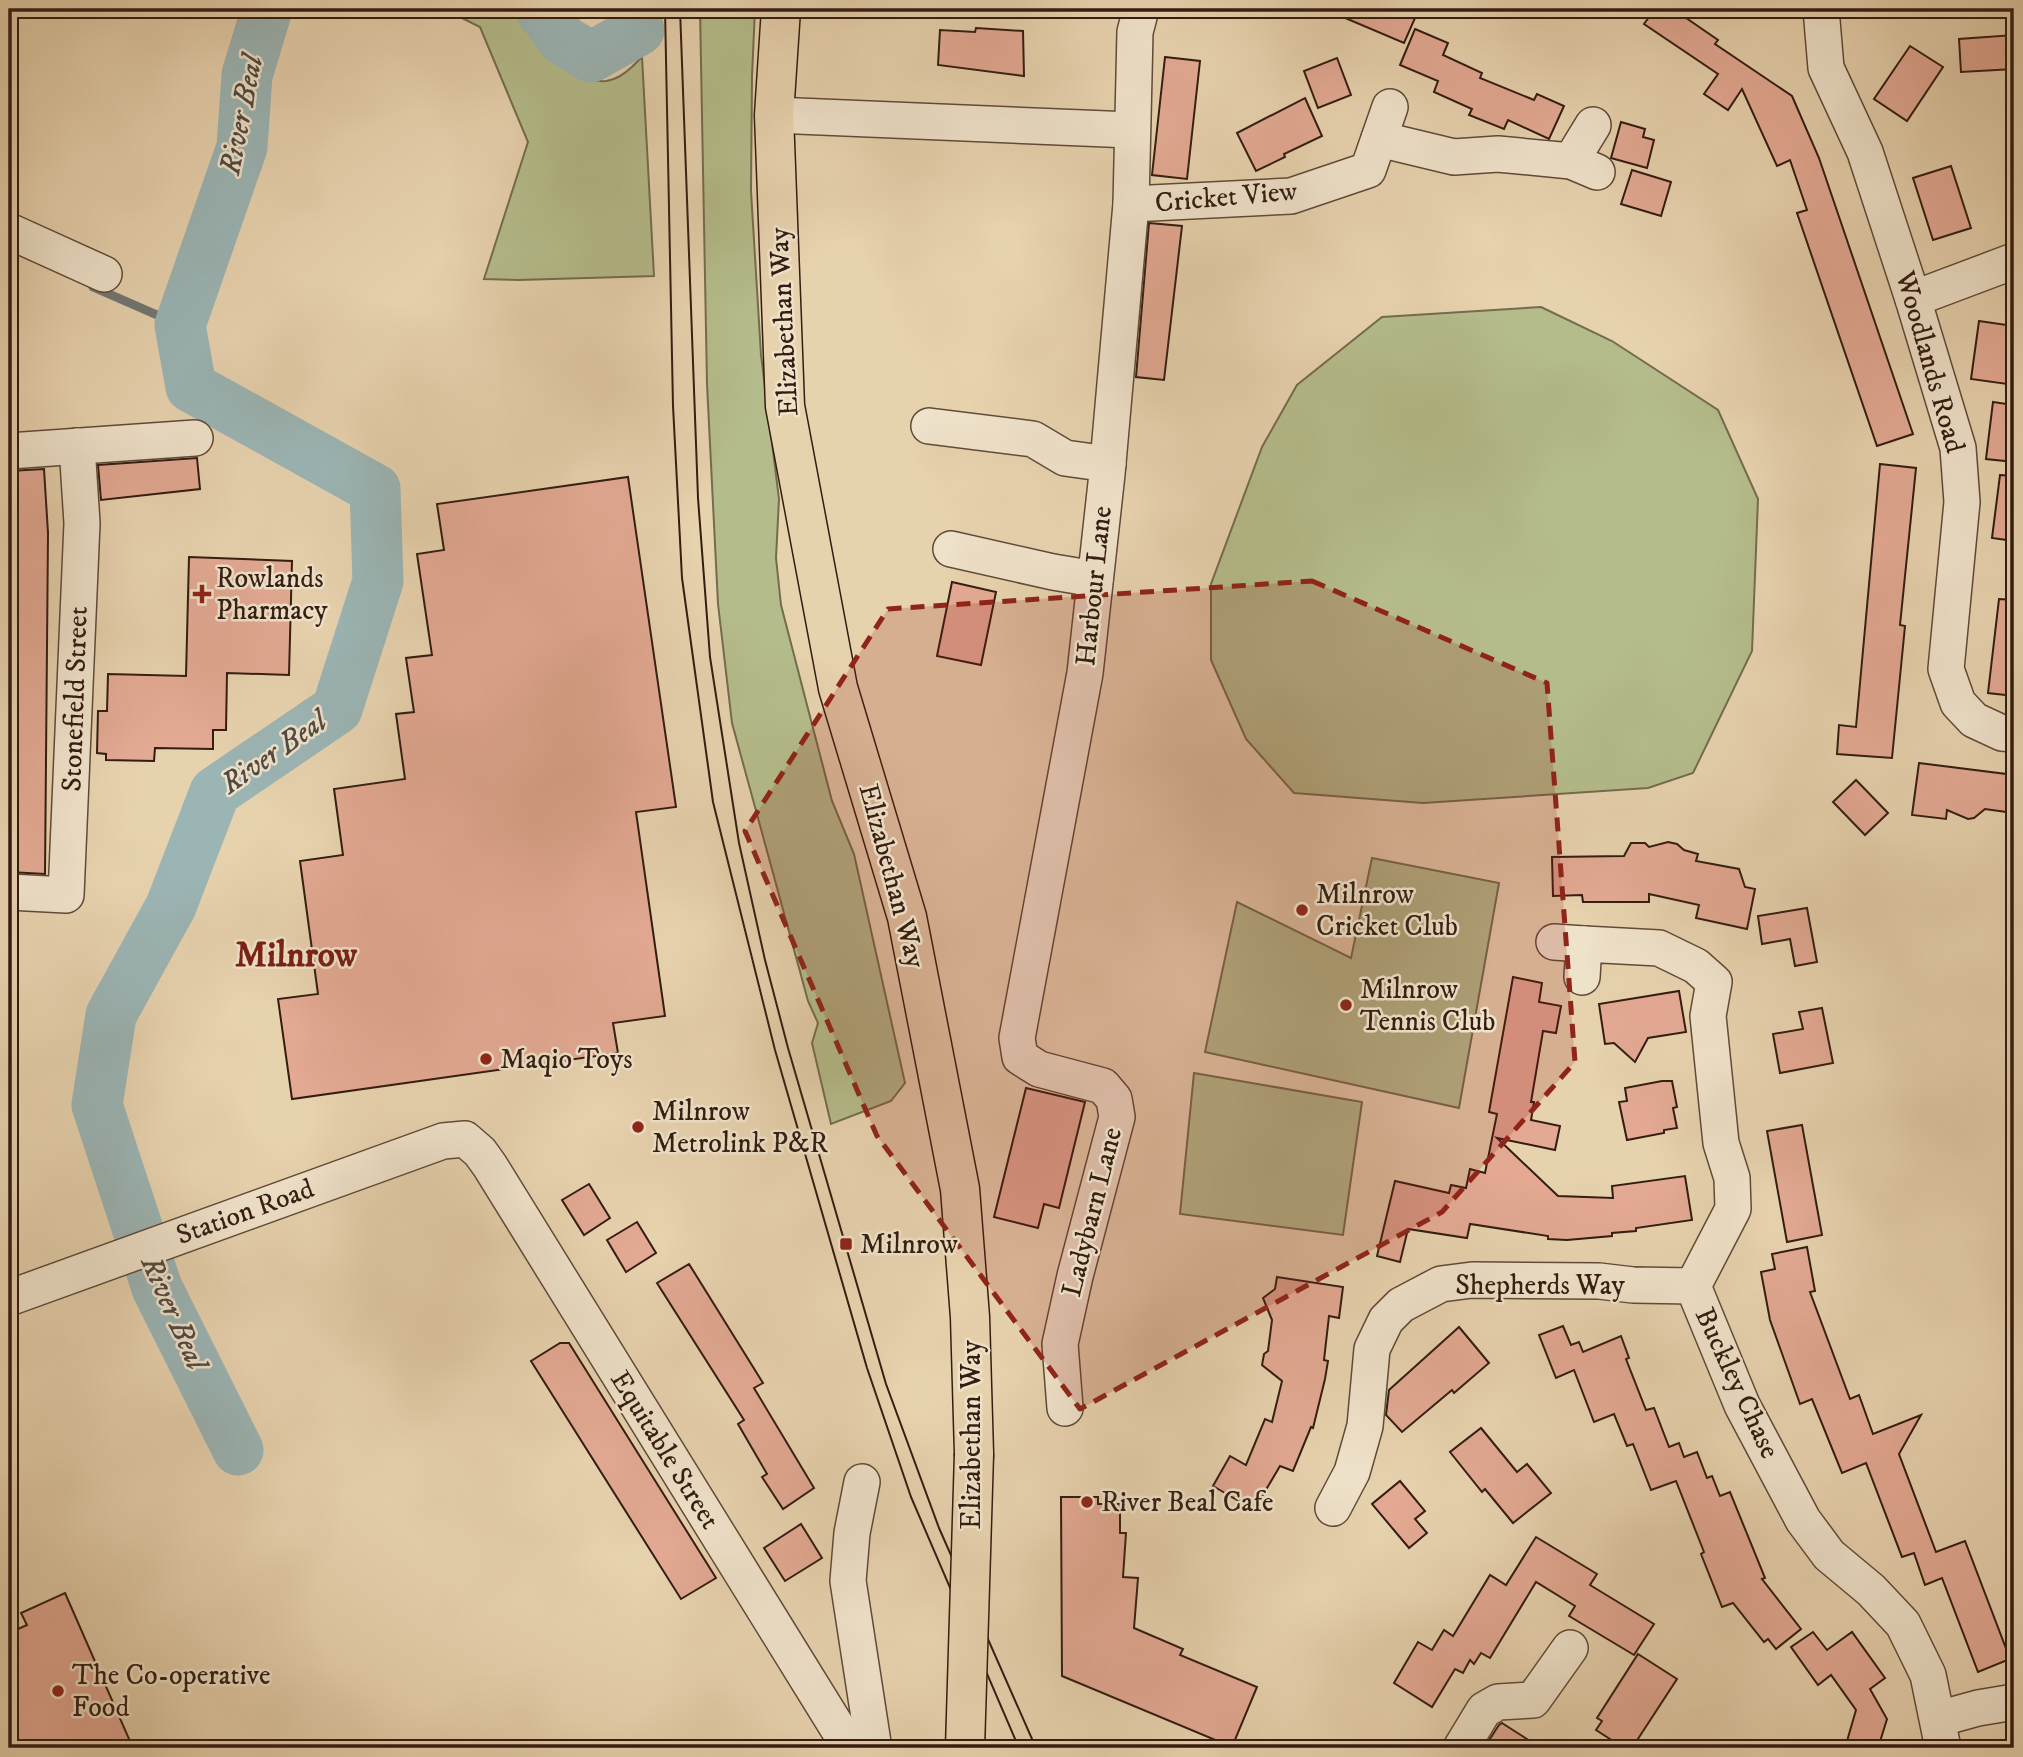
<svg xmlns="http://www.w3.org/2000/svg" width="2023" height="1757" font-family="'IM FELL DW Pica',serif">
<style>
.green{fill:#b5bc8b;stroke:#746c4e;stroke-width:2}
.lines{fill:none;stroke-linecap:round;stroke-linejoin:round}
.stream{stroke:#717873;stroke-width:9}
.river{stroke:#9bb5b5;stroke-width:51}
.building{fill:#e3a993;stroke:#331c11;stroke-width:2}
.minor-casing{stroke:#604a38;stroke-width:38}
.major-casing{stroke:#331c11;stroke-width:41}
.minor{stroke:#efe2ca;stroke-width:35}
.major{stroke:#e7d2ae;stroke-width:38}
.tram{stroke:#331c11;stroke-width:2}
.major-bridge-casing{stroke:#331c11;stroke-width:41;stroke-linecap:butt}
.major-bridge{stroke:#e7d2ae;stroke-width:38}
.marked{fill:#8f2418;fill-opacity:0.2;stroke:#8f2418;stroke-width:5;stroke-dasharray:14 9;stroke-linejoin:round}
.poi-dot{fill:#8f2418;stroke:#efe2ca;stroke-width:2.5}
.labels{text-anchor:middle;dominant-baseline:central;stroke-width:5;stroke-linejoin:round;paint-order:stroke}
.street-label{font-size:28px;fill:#331c11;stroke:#efe2ca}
.poi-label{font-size:28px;fill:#331c11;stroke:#efe2ca;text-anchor:start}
.water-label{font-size:30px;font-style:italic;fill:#524a42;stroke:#efe2ca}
.district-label{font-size:35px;font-weight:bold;fill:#7a1f14;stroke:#efe2ca}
</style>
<rect width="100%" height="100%" fill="#e7d2ae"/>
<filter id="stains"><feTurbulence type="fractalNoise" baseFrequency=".00286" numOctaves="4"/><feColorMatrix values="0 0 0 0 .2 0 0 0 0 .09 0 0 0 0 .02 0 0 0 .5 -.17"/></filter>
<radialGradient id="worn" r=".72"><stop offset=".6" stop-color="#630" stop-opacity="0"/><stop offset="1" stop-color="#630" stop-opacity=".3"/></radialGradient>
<g class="green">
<path d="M444,9H519C535,33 573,84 606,81C621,79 632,67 642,57L654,276L519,280L484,279L528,142L480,27Z"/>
<polygon points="700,9 755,9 752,76 751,191 761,355 779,499 776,558 781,605 832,801 854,854 905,1083 891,1101 831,1124 812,1043 818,1023 808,1001 732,723 718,604 707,384"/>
<polygon points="1541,307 1612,341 1718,410 1758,499 1752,651 1693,773 1648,788 1423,803 1294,793 1246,739 1211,660 1211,584 1262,447 1297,385 1382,317"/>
<polygon points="1372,858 1499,883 1459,1108 1205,1052 1237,902 1351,958"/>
<polygon points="1194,1073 1362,1102 1343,1235 1180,1214"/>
</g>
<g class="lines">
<polyline class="stream" points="93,287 180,325"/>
<g class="river">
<polyline points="540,9 563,40 591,57 639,30"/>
<polyline points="238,1450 157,1288 97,1105 111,1015 171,906 215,792 337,709 378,581 375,489 191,387 180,325 242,147 247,75 267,9"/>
</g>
</g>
<g class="building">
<polygon points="1324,9 1419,9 1404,43"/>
<polygon points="1655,9 1673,9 1718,40 1715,44 1792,96 1819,158 1913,434 1877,446 1797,213 1807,210 1790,160 1777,166 1742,89 1728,110 1704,94 1718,74 1644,24"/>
<polygon points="976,28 1023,31 1024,76 938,65 940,30 975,32"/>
<polygon points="1415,29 1448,43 1443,55 1482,73 1480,78 1534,100 1537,94 1564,106 1549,139 1508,120 1504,129 1469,115 1472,109 1434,92 1438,81 1400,65"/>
<polygon points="2014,35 2014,69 1961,72 1959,39"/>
<polygon points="1910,46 1943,67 1907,121 1874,99"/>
<polygon points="1165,57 1200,61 1187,179 1152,175"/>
<polygon points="1337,58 1351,95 1318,108 1304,71"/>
<polygon points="1305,98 1322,136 1284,154 1285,157 1256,171 1237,133"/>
<polygon points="1621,122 1645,129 1643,137 1654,140 1647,168 1611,158"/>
<polygon points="1951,166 1971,228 1933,240 1913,178"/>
<polygon points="1632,170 1671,182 1661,216 1621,204"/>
<polygon points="1149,223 1182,226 1164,380 1136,377"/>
<polygon points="1979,321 2014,326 2014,355 2012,355 2007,384 1971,379"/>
<polygon points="1993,402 2014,405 2014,462 1986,459"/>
<polygon points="197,458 200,489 101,500 98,465"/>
<polygon points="1880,464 1916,468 1900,625 1905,626 1892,758 1837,754 1839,725 1856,727"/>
<polygon points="44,469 48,533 45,874 9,872 9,471"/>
<polygon points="2000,475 2014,476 2014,541 1992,538"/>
<polygon points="628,477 676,807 636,812 665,1016 613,1023 618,1053 292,1099 278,999 318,994 300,861 343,855 334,789 405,779 396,714 414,712 406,658 432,655 417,554 444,550 437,504"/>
<polygon points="189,557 292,561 289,675 227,673 226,730 213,730 213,749 155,748 154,761 106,760 106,754 97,753 98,711 107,711 108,674 186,676"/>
<polygon points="952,582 996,592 981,665 937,656"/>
<polygon points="1999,599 2014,600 2014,696 1988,693"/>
<polygon points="1919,763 2014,775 2014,813 1985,809 1974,818 1968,819 1947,810 1946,819 1912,815"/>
<polygon points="1856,780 1888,813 1865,835 1833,802"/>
<polygon points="1668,842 1677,844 1684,850 1698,854 1696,861 1739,869 1745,887 1755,889 1747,929 1696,918 1699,905 1649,894 1649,902 1583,902 1582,895 1553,896 1552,857 1624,856 1631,843 1645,843 1649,847"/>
<polygon points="1807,908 1817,962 1795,966 1790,939 1762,944 1758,916"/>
<polygon points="1513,977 1542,983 1539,1002 1561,1006 1556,1033 1543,1031 1531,1102 1534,1102 1531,1120 1560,1126 1555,1150 1497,1138 1558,1196 1613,1198 1612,1186 1685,1176 1692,1220 1636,1228 1636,1231 1612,1233 1612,1236 1567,1240 1548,1239 1548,1236 1470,1224 1467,1238 1408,1229 1400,1262 1377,1256 1395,1181 1449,1193 1451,1185 1466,1188 1470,1169 1485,1173 1497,1114 1489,1112"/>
<polygon points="1679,991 1686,1032 1648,1038 1635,1062 1614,1043 1605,1044 1599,1004"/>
<polygon points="1822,1008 1833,1063 1780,1073 1773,1034 1803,1029 1799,1012"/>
<polygon points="1662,1081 1672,1081 1677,1107 1673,1108 1677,1128 1664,1130 1664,1133 1627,1140 1619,1102 1627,1101 1625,1088"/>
<polygon points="1026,1088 1085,1102 1059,1208 1044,1204 1038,1228 994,1217"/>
<polygon points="1802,1125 1822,1235 1787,1242 1767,1131"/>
<polygon points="589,1184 610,1218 584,1235 562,1200"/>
<polygon points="637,1222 656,1253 626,1272 607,1240"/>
<polygon points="1807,1247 1815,1291 1810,1292 1850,1399 1859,1395 1873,1434 1921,1415 1899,1454 1936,1552 1965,1541 2010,1659 1978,1672 1942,1578 1925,1585 1914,1553 1902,1557 1866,1463 1842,1473 1812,1399 1800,1404 1770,1320 1761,1272 1775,1269 1772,1254"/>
<polygon points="689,1264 763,1383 754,1388 814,1488 783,1509 762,1477 767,1474 738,1424 744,1420 657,1283"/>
<polygon points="1277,1277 1343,1287 1339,1318 1329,1316 1324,1360 1328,1361 1325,1379 1313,1428 1311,1427 1293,1471 1280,1466 1254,1510 1213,1486 1230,1456 1246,1465 1265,1419 1272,1422 1282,1381 1262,1365 1264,1354 1268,1351 1272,1320 1263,1298 1275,1289"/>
<polygon points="1563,1326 1571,1345 1579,1342 1583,1352 1621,1336 1629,1358 1626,1359 1646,1410 1654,1408 1669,1447 1679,1443 1684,1457 1697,1452 1707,1478 1712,1476 1720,1496 1730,1492 1765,1578 1762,1579 1801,1629 1776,1649 1768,1639 1764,1642 1733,1603 1722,1607 1701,1554 1704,1552 1676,1481 1651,1490 1633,1444 1627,1446 1614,1414 1594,1422 1574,1370 1556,1378 1539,1335"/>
<polygon points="1459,1327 1489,1363 1454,1393 1452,1390 1402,1432 1386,1415 1389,1390"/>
<polygon points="560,1343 569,1343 716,1578 681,1599 531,1361"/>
<polygon points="1481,1428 1517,1472 1527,1464 1551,1493 1513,1523 1485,1489 1482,1492 1450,1452"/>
<polygon points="1400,1481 1425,1511 1415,1519 1427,1533 1409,1548 1372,1504"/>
<polygon points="1061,1497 1098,1497 1098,1504 1120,1504 1120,1533 1126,1533 1123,1577 1138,1578 1134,1628 1183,1649 1180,1655 1257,1687 1232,1747 1062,1676"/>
<polygon points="801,1524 822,1558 785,1581 764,1548"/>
<polygon points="1536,1537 1597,1574 1590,1585 1654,1624 1634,1655 1569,1616 1575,1606 1536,1582 1490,1658 1481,1653 1474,1664 1470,1660 1463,1673 1455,1669 1432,1707 1394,1683 1418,1642 1432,1650 1444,1630 1453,1636 1490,1575 1506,1585"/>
<polygon points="65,1593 133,1748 9,1748 9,1633 27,1625 21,1613"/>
<polygon points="1813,1632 1827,1650 1852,1632 1885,1678 1870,1689 1887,1719 1878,1748 1845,1748 1856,1710 1831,1675 1818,1685 1791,1647"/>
<polygon points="1638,1654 1677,1679 1632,1748 1624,1748 1596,1730 1602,1721 1597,1718"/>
<polygon points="1502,1723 1541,1748 1484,1748 1499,1725"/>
</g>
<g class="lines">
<defs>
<g id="minor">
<polyline points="1821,9 1826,68 1865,152 1913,299 1958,448 1962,502 1946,669 1958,703 1974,720 2002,733 2014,734"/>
<polyline points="774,115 1131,130"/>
<polyline points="1379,139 1454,157 1498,154 1571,161 1597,172"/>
<polyline points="1571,161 1593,125"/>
<polyline points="1131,204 1291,196 1368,170 1390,107"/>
<polyline points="9,231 104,274"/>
<polyline points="1913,299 2014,261"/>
<polyline points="929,426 1033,439 1065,458 1108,464"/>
<polyline points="9,451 195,438"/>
<polyline points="951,549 1053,572 1095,579"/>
<polyline points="9,892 66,895 82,523 77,446"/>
<polyline points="1554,942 1584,944"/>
<polyline points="1582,977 1584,944 1659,948 1696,966 1714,982 1708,1016 1721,1143 1732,1178 1733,1209 1693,1286 1742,1405 1803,1520 1829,1555 1871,1590 1903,1624 1928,1675 1943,1748"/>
<polyline points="9,1298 443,1141 465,1139 480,1152 490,1166 850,1748"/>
<polyline points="1065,1408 1060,1344 1075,1276 1117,1117 1114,1099 1103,1086 1039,1069 1020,1057 1017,1038 1085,673 1107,474 1131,204 1135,32 1141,9"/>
<polyline points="862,1482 852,1533 848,1581 873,1743 871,1748"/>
<polyline points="1333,1508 1352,1472 1365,1426 1372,1349 1386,1320 1401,1305 1441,1284 1472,1280 1599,1281 1633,1285 1693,1286"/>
<polyline points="1938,1719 1978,1708 2014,1702"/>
<polyline points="1461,1748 1484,1710 1498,1702 1533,1700 1570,1648"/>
</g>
<polyline id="major" points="781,9 774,115 785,406 838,688 907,917 960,1189 970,1317 974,1454"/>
</defs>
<use href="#minor" class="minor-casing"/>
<use href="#major" class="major-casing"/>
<use href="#minor" class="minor"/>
<use href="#major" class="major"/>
<g class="tram">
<polyline points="665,9 673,406 682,578 713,802 775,1050 867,1368 911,1497 1019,1748"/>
<polyline points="680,9 698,498 710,657 739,843 765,960 788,1048 886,1384 939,1528 1036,1748"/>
</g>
<defs>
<polyline id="major-bridge" points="965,1748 974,1454"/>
</defs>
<use href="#major-bridge" class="major-bridge-casing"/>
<use href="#major-bridge" class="major-bridge"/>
</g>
<path class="marked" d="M1312,581L1547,683L1575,1062L1442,1212L1080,1409L877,1136L745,831L888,609Z"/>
<g class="poi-dot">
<path d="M198.5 583.5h7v7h7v7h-7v7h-7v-7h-7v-7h7z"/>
<circle cx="1302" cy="910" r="7"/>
<circle cx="1346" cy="1005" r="7"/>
<circle cx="486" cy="1059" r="7"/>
<circle cx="638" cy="1127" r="7"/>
<rect x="839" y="1237" width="14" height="14" rx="3.5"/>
<circle cx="1087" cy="1502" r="7"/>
<circle cx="58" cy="1691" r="7"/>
</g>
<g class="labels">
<g class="street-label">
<text transform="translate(1226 197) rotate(-5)">Cricket View</text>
<text transform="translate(784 322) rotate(-93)">Elizabethan Way</text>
<text transform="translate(1930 362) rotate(74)">Woodlands Road</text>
<text transform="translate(1094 586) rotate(-84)">Harbour Lane</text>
<text transform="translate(75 699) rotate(-88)">Stonefield Street</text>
<text transform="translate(892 876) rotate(75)">Elizabethan Way</text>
<text transform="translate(245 1212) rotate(-20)">Station Road</text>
<text transform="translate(1092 1212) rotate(-76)">Ladybarn Lane</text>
<text x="1540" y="1285">Shepherds Way</text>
<text transform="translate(1737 1383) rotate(65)">Buckley Chase</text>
<text transform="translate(971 1435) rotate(-90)">Elizabethan Way</text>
<text transform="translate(665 1450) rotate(58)">Equitable Street</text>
</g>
<g class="poi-label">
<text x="216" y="578">Rowlands<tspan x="216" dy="32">Pharmacy</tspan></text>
<text x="1316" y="894">Milnrow<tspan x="1316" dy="32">Cricket Club</tspan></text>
<text x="1360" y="989">Milnrow<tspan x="1360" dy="32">Tennis Club</tspan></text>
<text x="500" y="1059">Maqio Toys</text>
<text x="652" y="1111">Milnrow<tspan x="652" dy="32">Metrolink P&amp;R</tspan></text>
<text x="860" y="1244">Milnrow</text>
<text x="1101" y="1502">River Beal Cafe</text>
<text x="72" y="1675">The Co-operative<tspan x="72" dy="32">Food</tspan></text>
</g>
<g class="water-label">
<text transform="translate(242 115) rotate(-79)">River Beal</text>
<text transform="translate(274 753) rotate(-35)">River Beal</text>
<text transform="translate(173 1313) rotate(66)">River Beal</text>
</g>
<g class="district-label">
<text x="296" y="956">Milnrow</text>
</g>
</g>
<rect width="2023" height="1757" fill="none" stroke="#e7d2ae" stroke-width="35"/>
<rect x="10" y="10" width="2002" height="1736" fill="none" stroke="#331c11" stroke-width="3.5"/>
<rect x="18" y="18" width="1988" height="1722" fill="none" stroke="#331c11" stroke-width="2"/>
<rect width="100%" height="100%" filter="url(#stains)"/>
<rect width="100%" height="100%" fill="url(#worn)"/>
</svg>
